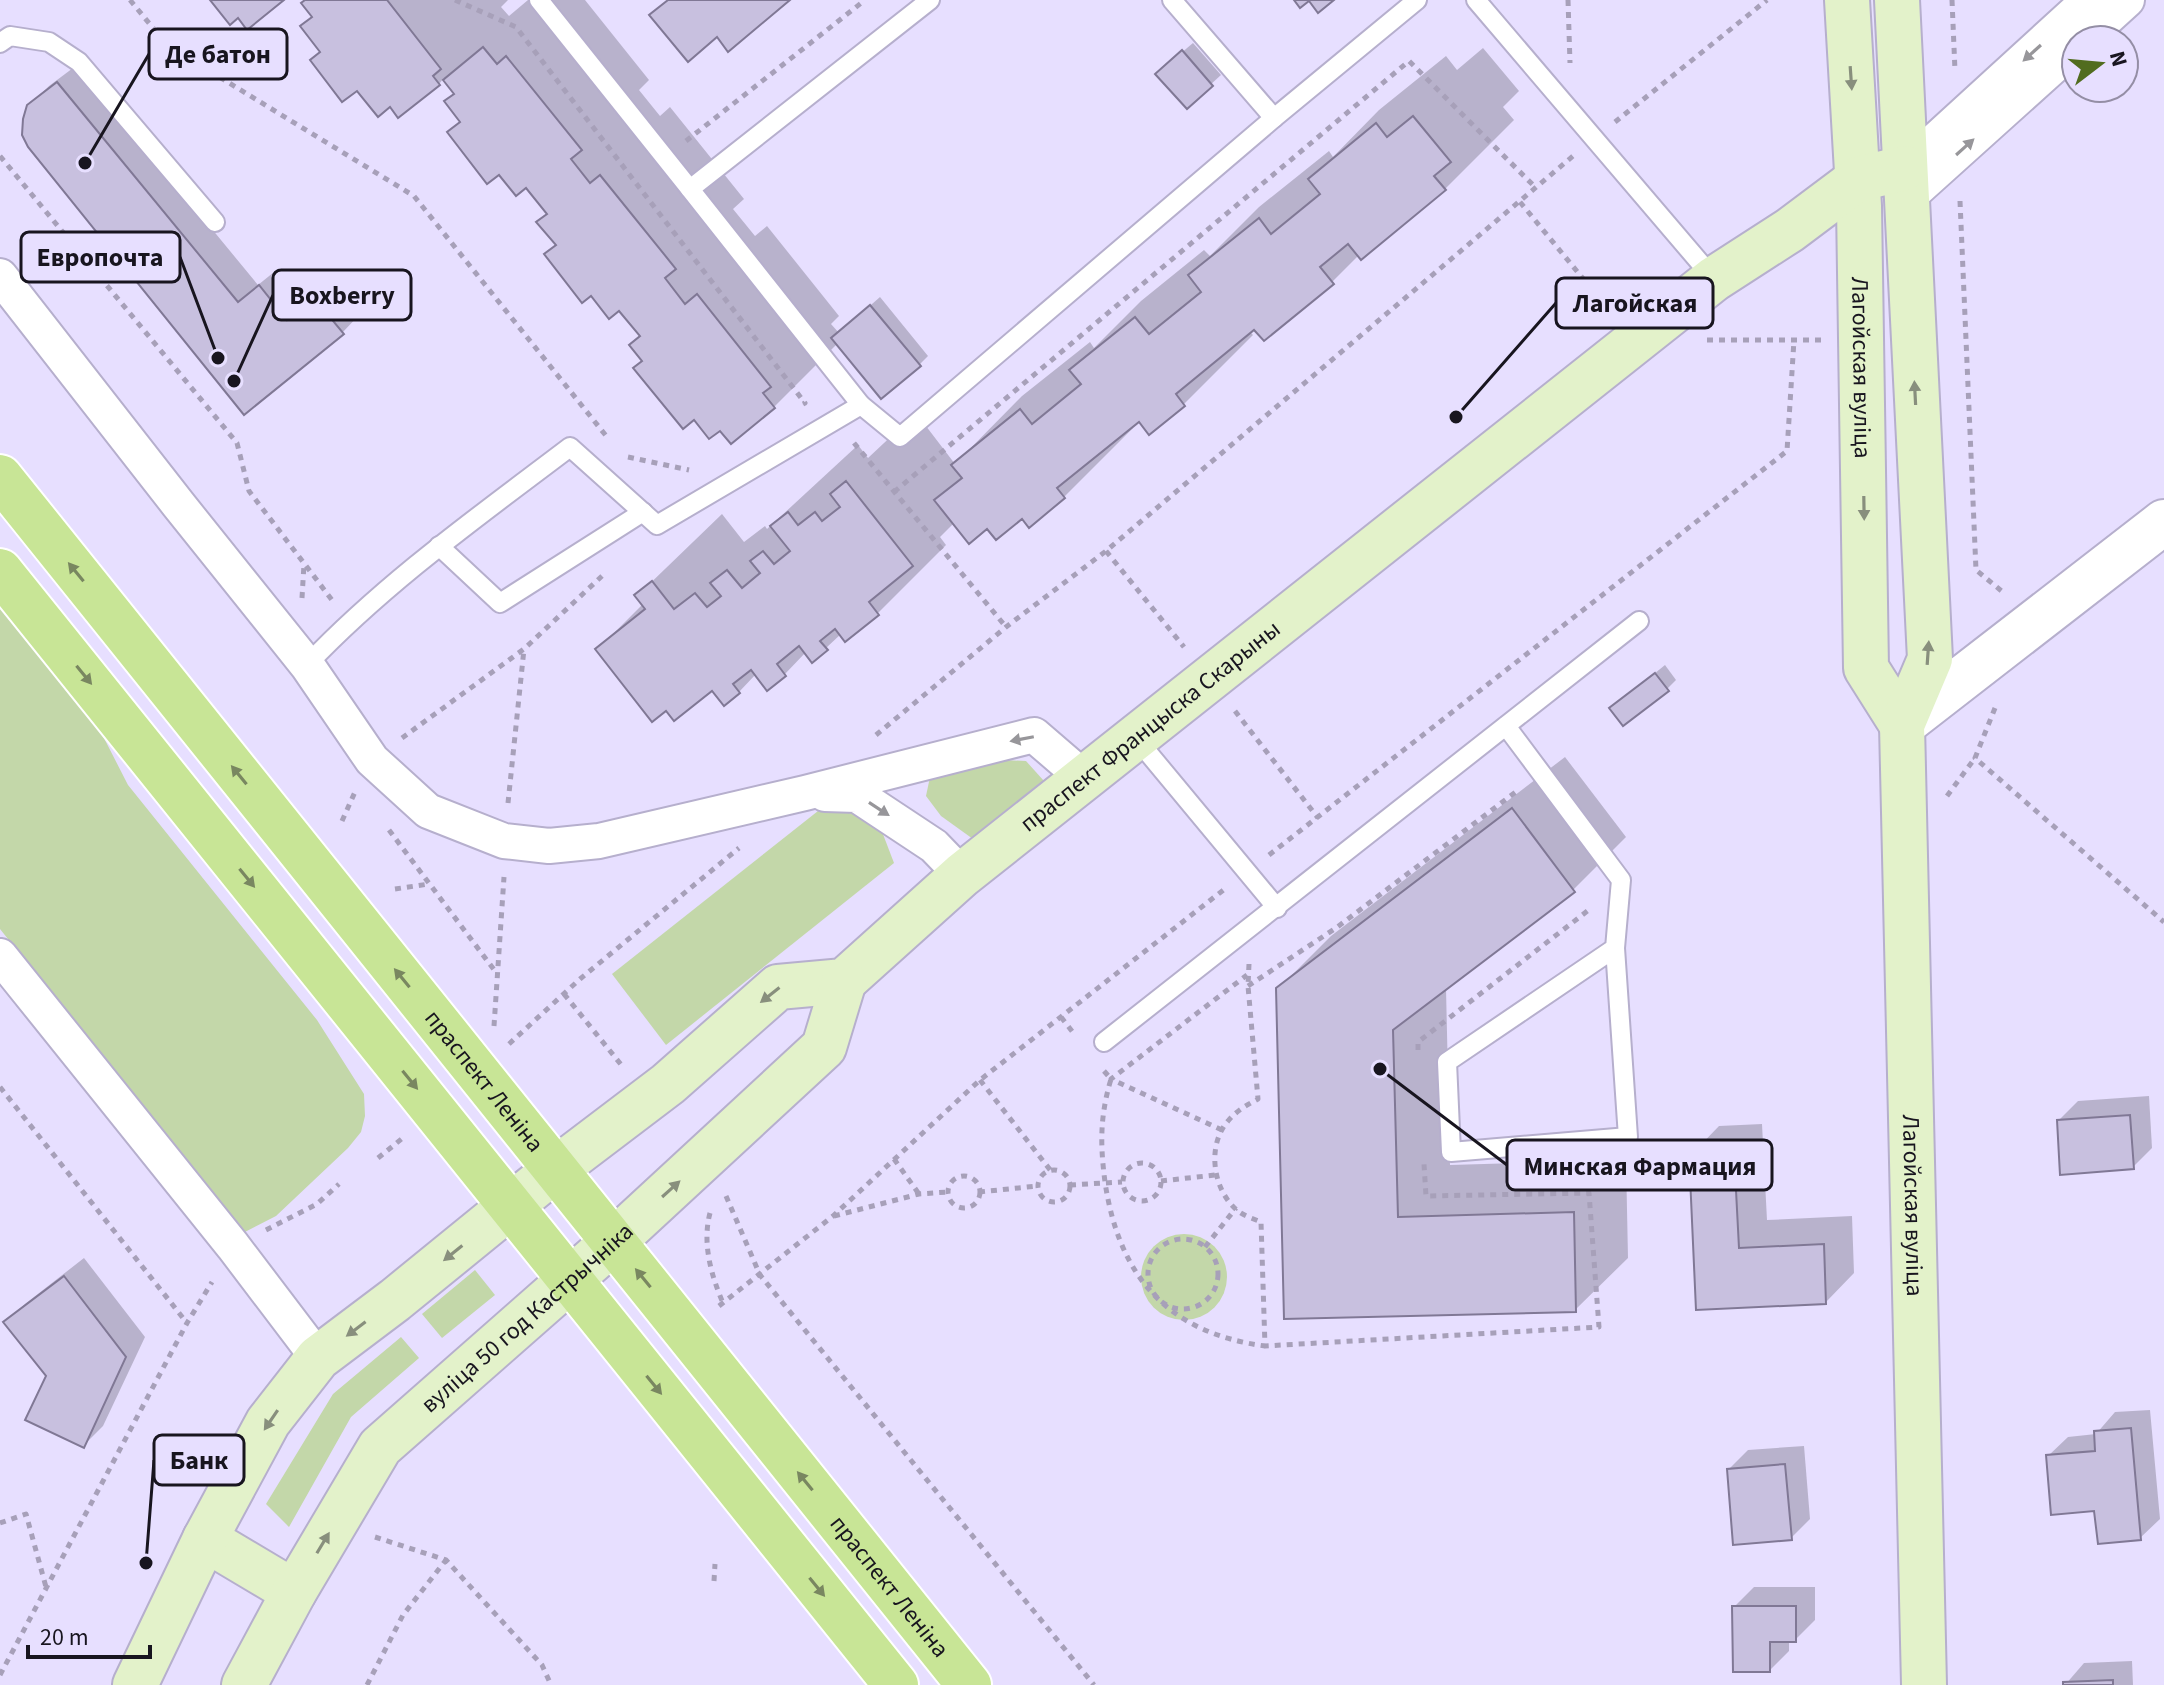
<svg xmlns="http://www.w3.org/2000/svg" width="2164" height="1685" font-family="'Source Sans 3',sans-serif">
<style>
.green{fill:#c3d7a9}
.shadow{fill:#0003}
.building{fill:#c8c0df;stroke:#807895;stroke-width:2}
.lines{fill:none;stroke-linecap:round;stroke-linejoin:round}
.service-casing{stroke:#b6afcd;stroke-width:22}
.minor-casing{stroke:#b6afcd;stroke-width:38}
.tertiary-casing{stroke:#b6afcd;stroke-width:48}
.secondary-casing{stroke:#b6afcd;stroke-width:48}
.primary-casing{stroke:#fff;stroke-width:48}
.path{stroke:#a7a0b9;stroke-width:5;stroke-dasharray:6 6;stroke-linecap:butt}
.service{stroke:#fff;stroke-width:18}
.minor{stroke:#fff;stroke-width:34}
.tertiary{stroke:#fff;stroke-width:44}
.secondary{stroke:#e3f2ca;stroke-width:44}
.primary{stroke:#c8e596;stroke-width:44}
.oneway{fill:#97969a}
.oneway2{fill:#888f7d}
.oneway3{fill:#798760}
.labels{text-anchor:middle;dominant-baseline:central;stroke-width:8;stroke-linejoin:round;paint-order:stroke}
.street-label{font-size:24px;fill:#18151f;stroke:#e7dfff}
.leader{fill:none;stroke:#18151f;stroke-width:3}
.callout-dot{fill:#18151f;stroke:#e7dfff;stroke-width:3}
.callout{fill:#e7dfff;stroke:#18151f;stroke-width:3}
.callout-label{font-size:26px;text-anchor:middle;font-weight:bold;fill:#18151f}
</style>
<rect width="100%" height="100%" fill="#e7dfff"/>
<g class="green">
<polygon points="0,579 62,656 128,785 317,1020 364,1094 365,1116 361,1132 348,1148 276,1216 243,1233 0,929"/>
<polygon points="1004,760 1026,761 1044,781 973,839 941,816 926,796 930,777"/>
<polygon points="844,807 881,829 894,863 666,1045 612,974 818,811"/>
<circle cx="1184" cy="1277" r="43"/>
<polygon points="475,1270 495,1295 442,1338 422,1314"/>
<polygon points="401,1337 419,1358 351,1417 289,1527 266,1504 333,1394"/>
</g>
<g class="shadow">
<polygon points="307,0 508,0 501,7 509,16 528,0 585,0 649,80 639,90 660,116 670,107 744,199 733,209 755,236 767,226 839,316 831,324 839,333 880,297 928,356 919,365 838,343 774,407 643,360 642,335 620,308 591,293 546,255 557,244 539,222 548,213 526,186 499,172 449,132 461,120 456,93 444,78 439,84 391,104 322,51 303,26 313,16"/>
<polygon points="1193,43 1221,75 1187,106 1167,65"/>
<polygon points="1483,48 1519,91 1503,107 1514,120 1445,189 1359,255 1332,282 1249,331 1253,335 1184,404 1150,432 1140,419 1131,426 1133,428 1064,497 1022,516 987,526 954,523 940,537 946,545 877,614 841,634 826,648 806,652 785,674 756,674 739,692 712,688 598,649 643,604 637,596 722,514 744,542 765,526 767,529 858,445 868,458 916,413 955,464 1022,396 1090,342 1094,348 1141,301 1204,250 1210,256 1259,207 1329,151 1333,157 1379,110 1446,56 1457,70"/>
<polygon points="77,65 258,285 279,268 307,302 334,280 361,313 342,333 244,413 29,106 49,86"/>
<polygon points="1665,665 1676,680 1667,689 1612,708"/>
<polygon points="1565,757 1626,837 1573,890 1446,988 1450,1165 1626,1160 1628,1258 1575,1310 1286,1317 1278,989 1331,936"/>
<polygon points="2149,1096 2152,1148 2133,1167 2059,1120 2078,1101"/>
<polygon points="1762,1124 1767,1220 1852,1216 1854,1273 1826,1302 1698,1308 1691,1155 1719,1126"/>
<polygon points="84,1258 145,1337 103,1426 84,1445 48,1376 6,1323 25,1304"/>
<polygon points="2150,1410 2160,1519 2140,1538 2096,1509 2048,1456 2068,1437 2096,1434 2115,1412"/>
<polygon points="1804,1446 1810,1519 1791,1538 1729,1469 1748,1450"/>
<polygon points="1754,1587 1815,1587 1815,1620 1795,1640 1789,1640 1789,1651 1770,1670 1734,1607"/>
<polygon points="2132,1661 2133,1685 2065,1685 2084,1663"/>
</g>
<g class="building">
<polygon points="210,0 284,0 247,30 238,18 230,25"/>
<polygon points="305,0 387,0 441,69 433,76 440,85 398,118 390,107 378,117 357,91 342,102 310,60 320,52 300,26 312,17 301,3"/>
<polygon points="668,0 790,0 728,52 717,37 688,62 649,15"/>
<polygon points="1294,0 1334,0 1318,13 1309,1 1300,8"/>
<polygon points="483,47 497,64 506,56 582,150 571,159 590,183 600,175 676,269 665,278 685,304 697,294 771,387 763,393 775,408 731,444 720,431 709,439 694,420 683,429 633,368 642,361 629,345 640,336 619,311 609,319 591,296 582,303 544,254 556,245 536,222 547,214 526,188 516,196 499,175 487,184 447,132 460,122 444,101 454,94 443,80"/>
<polygon points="1182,50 1213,86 1187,109 1155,74"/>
<polygon points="57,82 238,302 259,285 287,320 314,298 344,334 244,415 28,147 22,135 23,119 27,105"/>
<polygon points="1413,116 1451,162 1434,176 1446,190 1361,260 1348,244 1320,267 1334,284 1264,341 1254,330 1176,394 1185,406 1149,435 1139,422 1057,488 1065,498 1029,528 1022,519 996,540 987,529 969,544 934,500 962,478 951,465 1020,409 1032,424 1081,384 1069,370 1135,317 1149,334 1201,292 1188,275 1259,218 1271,234 1320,194 1308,179 1376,123 1387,137"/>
<polygon points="870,305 921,366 881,399 831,338"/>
<polygon points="846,481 913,566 869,602 879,615 845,642 835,629 820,641 828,650 812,663 799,646 777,664 786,676 767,691 751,670 733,684 740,693 724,706 712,691 674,721 666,711 652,722 595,649 645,609 634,595 652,581 674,609 695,593 707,607 721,596 710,583 727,570 742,588 760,573 750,561 763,551 774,564 790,551 770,526 788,512 798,525 815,512 822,521 840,507 830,494"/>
<polygon points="1655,673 1669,691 1623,726 1609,708"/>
<polygon points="1512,808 1575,892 1393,1030 1398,1217 1574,1212 1576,1312 1284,1319 1276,988"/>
<polygon points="2130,1115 2134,1169 2060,1175 2057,1120"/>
<polygon points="1734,1152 1739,1248 1824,1244 1826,1304 1696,1310 1689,1154"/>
<polygon points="64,1276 126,1357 84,1448 25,1420 46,1376 3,1322"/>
<polygon points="2131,1428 2141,1540 2098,1544 2094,1511 2051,1515 2046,1455 2095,1451 2094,1431"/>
<polygon points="1785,1464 1792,1540 1733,1545 1727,1469"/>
<polygon points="1732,1606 1796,1606 1796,1642 1770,1642 1770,1672 1733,1672"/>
<polygon points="2113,1680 2113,1685 2063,1685 2063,1682"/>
</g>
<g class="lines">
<defs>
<g id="service">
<polyline points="539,0 690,189 930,0"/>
<polyline points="1172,0 1274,118"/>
<polyline points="1476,0 1714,279"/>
<polyline points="0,43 10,36 49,42 79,62 215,222"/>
<polyline points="690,189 861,405"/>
<polyline points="439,546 500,603 643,512"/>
<path d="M307,665C386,582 479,516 570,447L657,525L861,405L900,437L1274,118L1417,0"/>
<polyline points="1506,726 1621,880 1615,948 1447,1062 1451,1152 1628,1137 1615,948"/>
<polyline points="1135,737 1277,908"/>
<polyline points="1104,1042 1639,621"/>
</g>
<g id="minor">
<polyline points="2083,40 2127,0"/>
<polyline points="1905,168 2089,0"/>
<polyline points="1906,199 2076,46"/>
<polyline points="0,276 178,504 307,665 372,760 428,811 504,841 549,846 599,841 805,793 1034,735 1084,778"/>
<polyline points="825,794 857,795 934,846 962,875"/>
<polyline points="0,956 233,1246 318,1358"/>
</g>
<polyline id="tertiary" points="1902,725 2164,522"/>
<g id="secondary">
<path id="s1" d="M1847,0L1859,206L1866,668L1902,725"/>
<path id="s2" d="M1897,0L1930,659L1902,725L1924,1685"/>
<polyline points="205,1539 294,1592"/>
<path id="s3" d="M135,1685L205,1539L268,1422L318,1358L395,1300L556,1169L668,1084L778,987L844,981L962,875L1714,279L1790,230L1858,179L1905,168"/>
<path id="s4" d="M244,1685L294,1592L380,1447L613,1242L824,1047L844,981"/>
</g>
<g id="primary">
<path id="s5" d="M0,477L969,1685"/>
<polyline points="0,571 896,1685"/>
</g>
</defs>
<use href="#service" class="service-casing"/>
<use href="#minor" class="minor-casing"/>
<use href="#tertiary" class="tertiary-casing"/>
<use href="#secondary" class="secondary-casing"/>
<use href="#primary" class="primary-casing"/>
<g class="path">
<polyline points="130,0 167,45 414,196 607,437"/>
<polyline points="455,0 516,27 805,403 803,404"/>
<polyline points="1568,0 1570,63"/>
<polyline points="1952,0 1955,71"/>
<polyline points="1615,122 1767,0"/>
<polyline points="686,141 865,0"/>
<polyline points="0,156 237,443 249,491 332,600"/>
<polyline points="1960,201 1976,570 2004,593"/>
<polyline points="1520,202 1608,309"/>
<polyline points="1707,340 1821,340"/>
<polyline points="854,443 1006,627"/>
<polyline points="628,457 689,470"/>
<polyline points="894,492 1409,61 1536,188"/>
<polyline points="1106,551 1184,647"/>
<polyline points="302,598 304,564"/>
<polyline points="1995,708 1975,758 2164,922"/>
<polyline points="1235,711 1318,818"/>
<polyline points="876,735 1006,627 1106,551 1573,156"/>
<polyline points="402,738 524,649 602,576"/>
<polyline points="1947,796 1975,758"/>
<polyline points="508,803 524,649"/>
<polyline points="342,821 355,792"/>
<polyline points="389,830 498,975"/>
<polyline points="1269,855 1787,451 1794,340"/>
<polyline points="395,889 429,884"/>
<path d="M1249,964L1248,986L1258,1099C1247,1105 1236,1111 1228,1121C1206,1146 1213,1191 1238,1211C1244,1216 1254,1219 1261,1222L1265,1346L1599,1327L1589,1193L1426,1196L1424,1164"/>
<polyline points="1248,986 1336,928 1517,791"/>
<polyline points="564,994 623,1067"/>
<polyline points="1061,1017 1075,1035"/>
<polyline points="494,1026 504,877"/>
<polyline points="509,1044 580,979 739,848"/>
<polyline points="1418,1050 1418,1042 1590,909"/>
<path d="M1104,1071L1111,1079C1100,1116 1100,1144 1105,1182C1119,1277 1168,1333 1265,1346"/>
<polyline points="980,1080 1051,1171"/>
<polyline points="0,1087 187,1323"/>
<polyline points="1222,1130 1111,1079 1247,975"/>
<polyline points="378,1158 404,1137"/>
<polyline points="894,1159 919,1194"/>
<circle cx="1142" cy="1182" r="19"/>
<circle cx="1054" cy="1186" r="16"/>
<circle cx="964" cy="1192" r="16"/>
<polyline points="1161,1181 1215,1175"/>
<polyline points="1070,1185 1122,1182"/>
<polyline points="979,1192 1037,1186"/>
<polyline points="726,1196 760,1275 1094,1685"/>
<path d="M710,1213C702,1243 711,1275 723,1303"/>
<polyline points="834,1216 919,1194 948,1192"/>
<polyline points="266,1230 317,1204 339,1184"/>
<circle cx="1183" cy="1274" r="35"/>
<polyline points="1205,1247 1236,1208"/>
<polyline points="719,1306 833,1216 980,1080 1226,888"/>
<polyline points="0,1523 26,1514 46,1587"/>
<polyline points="375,1537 446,1560 542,1665 551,1685"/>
<polyline points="714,1581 715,1564"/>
<polyline points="0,1675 187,1323 212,1282"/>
<polyline points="367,1685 403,1615 446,1560"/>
</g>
<use href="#service" class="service"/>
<use href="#minor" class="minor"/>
<use href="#tertiary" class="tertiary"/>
<use href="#secondary" class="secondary"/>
<use href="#primary" class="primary"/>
</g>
<defs><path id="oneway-solid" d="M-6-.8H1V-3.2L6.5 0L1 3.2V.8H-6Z" transform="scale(2)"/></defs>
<g class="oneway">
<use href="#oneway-solid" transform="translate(2032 53) rotate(138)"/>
<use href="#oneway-solid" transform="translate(1965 147) rotate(-42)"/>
<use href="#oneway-solid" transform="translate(1022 739) rotate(169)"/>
<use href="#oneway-solid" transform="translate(879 809) rotate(33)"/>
</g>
<g class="oneway2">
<use href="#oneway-solid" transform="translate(1851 78) rotate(86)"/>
<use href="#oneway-solid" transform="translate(1915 393) rotate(-93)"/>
<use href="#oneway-solid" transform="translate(1864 508) rotate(89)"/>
<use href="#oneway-solid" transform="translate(1928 653) rotate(-86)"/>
<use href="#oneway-solid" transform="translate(770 995) rotate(142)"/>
<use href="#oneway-solid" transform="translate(671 1189) rotate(-42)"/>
<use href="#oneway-solid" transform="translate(453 1253) rotate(141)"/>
<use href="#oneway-solid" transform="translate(356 1329) rotate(143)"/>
<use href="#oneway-solid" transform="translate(271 1420) rotate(124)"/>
<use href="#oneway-solid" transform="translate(323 1543) rotate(-59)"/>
</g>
<g class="oneway3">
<use href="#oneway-solid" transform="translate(76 572) rotate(-129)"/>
<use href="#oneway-solid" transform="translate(84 675) rotate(51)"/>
<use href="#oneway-solid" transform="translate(239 775) rotate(-129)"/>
<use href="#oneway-solid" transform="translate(247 878) rotate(51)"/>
<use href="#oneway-solid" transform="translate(402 978) rotate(-129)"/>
<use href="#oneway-solid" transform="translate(410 1080) rotate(51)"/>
<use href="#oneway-solid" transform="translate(643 1278) rotate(-129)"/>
<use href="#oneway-solid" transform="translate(654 1385) rotate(51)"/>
<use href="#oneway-solid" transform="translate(805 1481) rotate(-129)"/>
<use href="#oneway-solid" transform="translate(817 1587) rotate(51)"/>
</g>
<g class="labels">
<g class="street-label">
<text stroke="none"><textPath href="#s1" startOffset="368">Лагойская вуліца</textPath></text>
<text stroke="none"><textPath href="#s3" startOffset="1432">праспект Францыска Скарыны</textPath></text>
<text stroke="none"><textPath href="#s5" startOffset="774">праспект Леніна</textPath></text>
<text stroke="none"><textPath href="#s2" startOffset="1212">Лагойская вуліца</textPath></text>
<text stroke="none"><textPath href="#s4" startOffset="470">вуліца 50 год Кастрычніка</textPath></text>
<text stroke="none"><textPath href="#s5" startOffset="1422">праспект Леніна</textPath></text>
</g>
</g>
<path class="leader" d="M85 163L149 54M218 358L180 257M234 381L273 295M1456 417L1556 303M1380 1069L1507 1165M146 1563L154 1460"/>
<g class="callout-dot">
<circle cx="85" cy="163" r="8"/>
<circle cx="218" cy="358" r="8"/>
<circle cx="234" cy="381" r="8"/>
<circle cx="1456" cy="417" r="8"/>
<circle cx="1380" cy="1069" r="8"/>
<circle cx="146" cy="1563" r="8"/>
</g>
<g class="callout">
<rect x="149" y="29" width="138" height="50" rx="8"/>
<rect x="21" y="232" width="159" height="50" rx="8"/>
<rect x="273" y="270" width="138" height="50" rx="8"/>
<rect x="1556" y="278" width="157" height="50" rx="8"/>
<rect x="1507" y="1140" width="265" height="50" rx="8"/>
<rect x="154" y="1435" width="90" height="50" rx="8"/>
</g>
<g class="callout-label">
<text x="218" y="63">Де батон</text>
<text x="100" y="266">Европочта</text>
<text x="342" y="304">Boxberry</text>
<text x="1635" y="312">Лагойская</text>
<text x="1640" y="1175">Минская Фармация</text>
<text x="199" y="1469">Банк</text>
</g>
<g transform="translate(2100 64) rotate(74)"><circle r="38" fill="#e7dfff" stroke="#948ea5" stroke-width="2"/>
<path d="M0-6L14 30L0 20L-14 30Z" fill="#516c1f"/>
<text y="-12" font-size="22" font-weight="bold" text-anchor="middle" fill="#18151f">N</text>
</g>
<path d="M28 1645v12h122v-12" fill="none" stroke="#18151f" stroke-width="4"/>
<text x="40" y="1645" font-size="24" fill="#18151f" stroke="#e7dfff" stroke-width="6" paint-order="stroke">20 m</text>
</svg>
